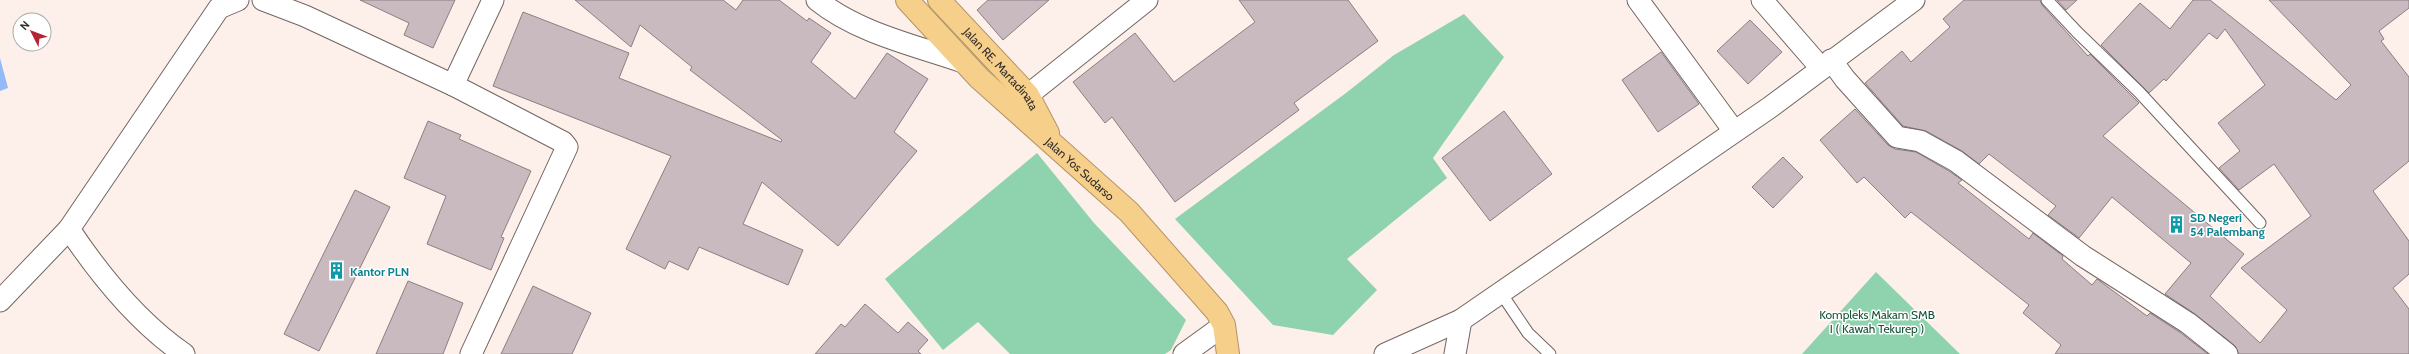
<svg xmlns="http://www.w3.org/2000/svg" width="2409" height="354" font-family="Cabin,sans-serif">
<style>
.green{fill:#8fd3ae}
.water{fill:#92baf7}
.building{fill:#c8babe;stroke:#8c7f83}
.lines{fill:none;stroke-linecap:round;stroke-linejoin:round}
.lane-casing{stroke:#726662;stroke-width:13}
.street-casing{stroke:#726662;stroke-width:23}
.highway-casing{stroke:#b19669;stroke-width:24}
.lane{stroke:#fff;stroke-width:11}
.street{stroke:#fff;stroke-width:21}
.highway{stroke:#f6cf8b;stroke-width:22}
.labels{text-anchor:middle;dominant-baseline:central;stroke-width:3;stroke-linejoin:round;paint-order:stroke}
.street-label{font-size:12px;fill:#302b29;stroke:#fff}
.culture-label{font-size:12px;font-weight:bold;fill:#0d838f;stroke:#fff;text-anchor:start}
.park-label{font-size:12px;fill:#165237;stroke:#fff}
</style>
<rect width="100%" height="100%" fill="#fdefea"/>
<g class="green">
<polygon points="1464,14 1504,57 1433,158 1447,178 1347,259 1377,290 1333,335 1273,325 1175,219 1346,93 1394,55"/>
<polygon points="1037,153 1094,223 1186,320 1171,350 1165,354 1010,354 978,322 943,350 885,279"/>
<polygon points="1876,272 1960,354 1802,354"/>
</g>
<polygon class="water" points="0,58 8,88 0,91"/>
<g class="building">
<polygon points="360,0 455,0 433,48 404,35 409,23"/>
<polygon points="575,0 723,0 736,10 743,0 779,0 807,21 809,18 831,33 811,62 855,99 887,53 928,79 894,132 917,151 838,246 762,182 743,224 803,250 788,285 699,247 688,270 669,261 665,269 626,249 671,156 493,86 523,12 629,53 619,78 781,142 782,140 690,70 692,67 640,25 631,47"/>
<polygon points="988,0 1049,0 1003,40 977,10"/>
<polygon points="1239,0 1348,0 1378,41 1294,103 1299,110 1175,202 1112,117 1105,123 1073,82 1135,33 1174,82 1255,22"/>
<polygon points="1964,0 2040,0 2042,5 2088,56 2090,54 2139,103 2103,136 2244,254 2210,296 2260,343 2287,310 2241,268 2311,216 2274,164 2239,190 2219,168 2240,151 2218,123 2265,85 2225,29 2217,39 2209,33 2166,81 2164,79 2149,93 2101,45 2140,3 2170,29 2193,0 2210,0 2336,100 2351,85 2269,0 2409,0 2409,8 2379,31 2384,39 2381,41 2409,77 2409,161 2373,191 2409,241 2409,274 2393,288 2409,309 2409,354 2239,354 2234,345 2195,314 2165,294 2191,263 2112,197 2079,238 2048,215 2056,206 1989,154 1979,164 1962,151 1926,131 1903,126 1865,83 1902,51 1911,62 1950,27 1943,19"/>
<polygon points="2057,0 2077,0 2066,10"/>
<polygon points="1750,20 1782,52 1748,84 1717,51"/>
<polygon points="1661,52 1699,104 1658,132 1622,80"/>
<polygon points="1855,109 1888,145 1895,149 1916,152 1949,171 1962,180 1958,183 2029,239 2033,233 2063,256 2062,259 2092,285 2097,279 2147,316 2150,313 2181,333 2208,354 2055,354 2061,345 2023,313 2029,305 1911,212 1905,218 1864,177 1857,183 1820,140"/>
<polygon points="1504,111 1552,174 1490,221 1442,158"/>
<polygon points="428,121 461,135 459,139 531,171 501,237 504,238 491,270 427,244 446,196 404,178"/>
<polygon points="1783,157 1803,177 1773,208 1752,187"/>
<polygon points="355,190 390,207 319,351 284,334"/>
<polygon points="408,281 463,303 443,354 376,354"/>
<polygon points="533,286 591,313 572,354 501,354"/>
<polygon points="865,304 898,333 908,322 928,340 918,351 921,354 815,354 841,324 845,327"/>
</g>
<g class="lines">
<defs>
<g id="lane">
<polyline points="2047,0 2077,32 2139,92 2260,223"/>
<polyline points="1501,293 1528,333 1550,354"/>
</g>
<g id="street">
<polyline points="263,0 305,16 453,85 563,142 567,147 471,354"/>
<path d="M817,0C858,33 914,45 963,62"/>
<polyline points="1638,0 1734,131"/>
<polyline points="1762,0 1821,68"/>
<polyline points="1831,60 1845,79 1897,137 1920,141 1956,161 2083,256 2188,323 2227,354"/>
<polyline points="453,85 493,0"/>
<polyline points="1028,95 1147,0"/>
<polyline points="0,301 69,229"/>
<path d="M184,354C139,323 99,274 69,229L219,8L238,0"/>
<polyline points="1184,354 1224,325"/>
<polyline points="1385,354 1461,320 1769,108 1914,0"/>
<polyline points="1455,354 1461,320"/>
</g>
<g id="highway">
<path id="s1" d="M907,0L979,78L1129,212L1217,312L1224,325L1228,354"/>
<path id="s2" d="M939,0L1028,95L1048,133"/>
</g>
</defs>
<use href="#lane" class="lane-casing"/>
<use href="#street" class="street-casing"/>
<use href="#highway" class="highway-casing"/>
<use href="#lane" class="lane"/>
<use href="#street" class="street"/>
<use href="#highway" class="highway"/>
</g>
<defs>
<symbol id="building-bare" viewBox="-9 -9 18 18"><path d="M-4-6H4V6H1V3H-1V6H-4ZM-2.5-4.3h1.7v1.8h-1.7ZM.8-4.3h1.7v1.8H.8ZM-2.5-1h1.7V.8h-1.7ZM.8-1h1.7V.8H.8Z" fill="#0f9aa8" stroke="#fff" stroke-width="2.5" paint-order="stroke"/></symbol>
</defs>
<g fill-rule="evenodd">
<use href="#building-bare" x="2164" y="212" width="25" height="25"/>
<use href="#building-bare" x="324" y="258" width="25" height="25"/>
</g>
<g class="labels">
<g class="street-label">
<text stroke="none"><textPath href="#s2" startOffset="93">Jalan RE. Martadinata</textPath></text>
<text stroke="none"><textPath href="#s1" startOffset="242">Jalan Yos Sudarso</textPath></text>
</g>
<g class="culture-label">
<text x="2190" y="217">SD Negeri<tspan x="2190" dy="14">54 Palembang</tspan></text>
<text x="350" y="271">Kantor PLN</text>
</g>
<g class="park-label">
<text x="1877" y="314">Kompleks Makam SMB<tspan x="1877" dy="14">I ( Kawah Tekurep )</tspan></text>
</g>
</g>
<g transform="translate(32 32) rotate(312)"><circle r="19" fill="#ffffff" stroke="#acaaa9"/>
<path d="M0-3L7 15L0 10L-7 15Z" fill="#b52336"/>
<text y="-6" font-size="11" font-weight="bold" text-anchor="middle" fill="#302b29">N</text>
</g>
</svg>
